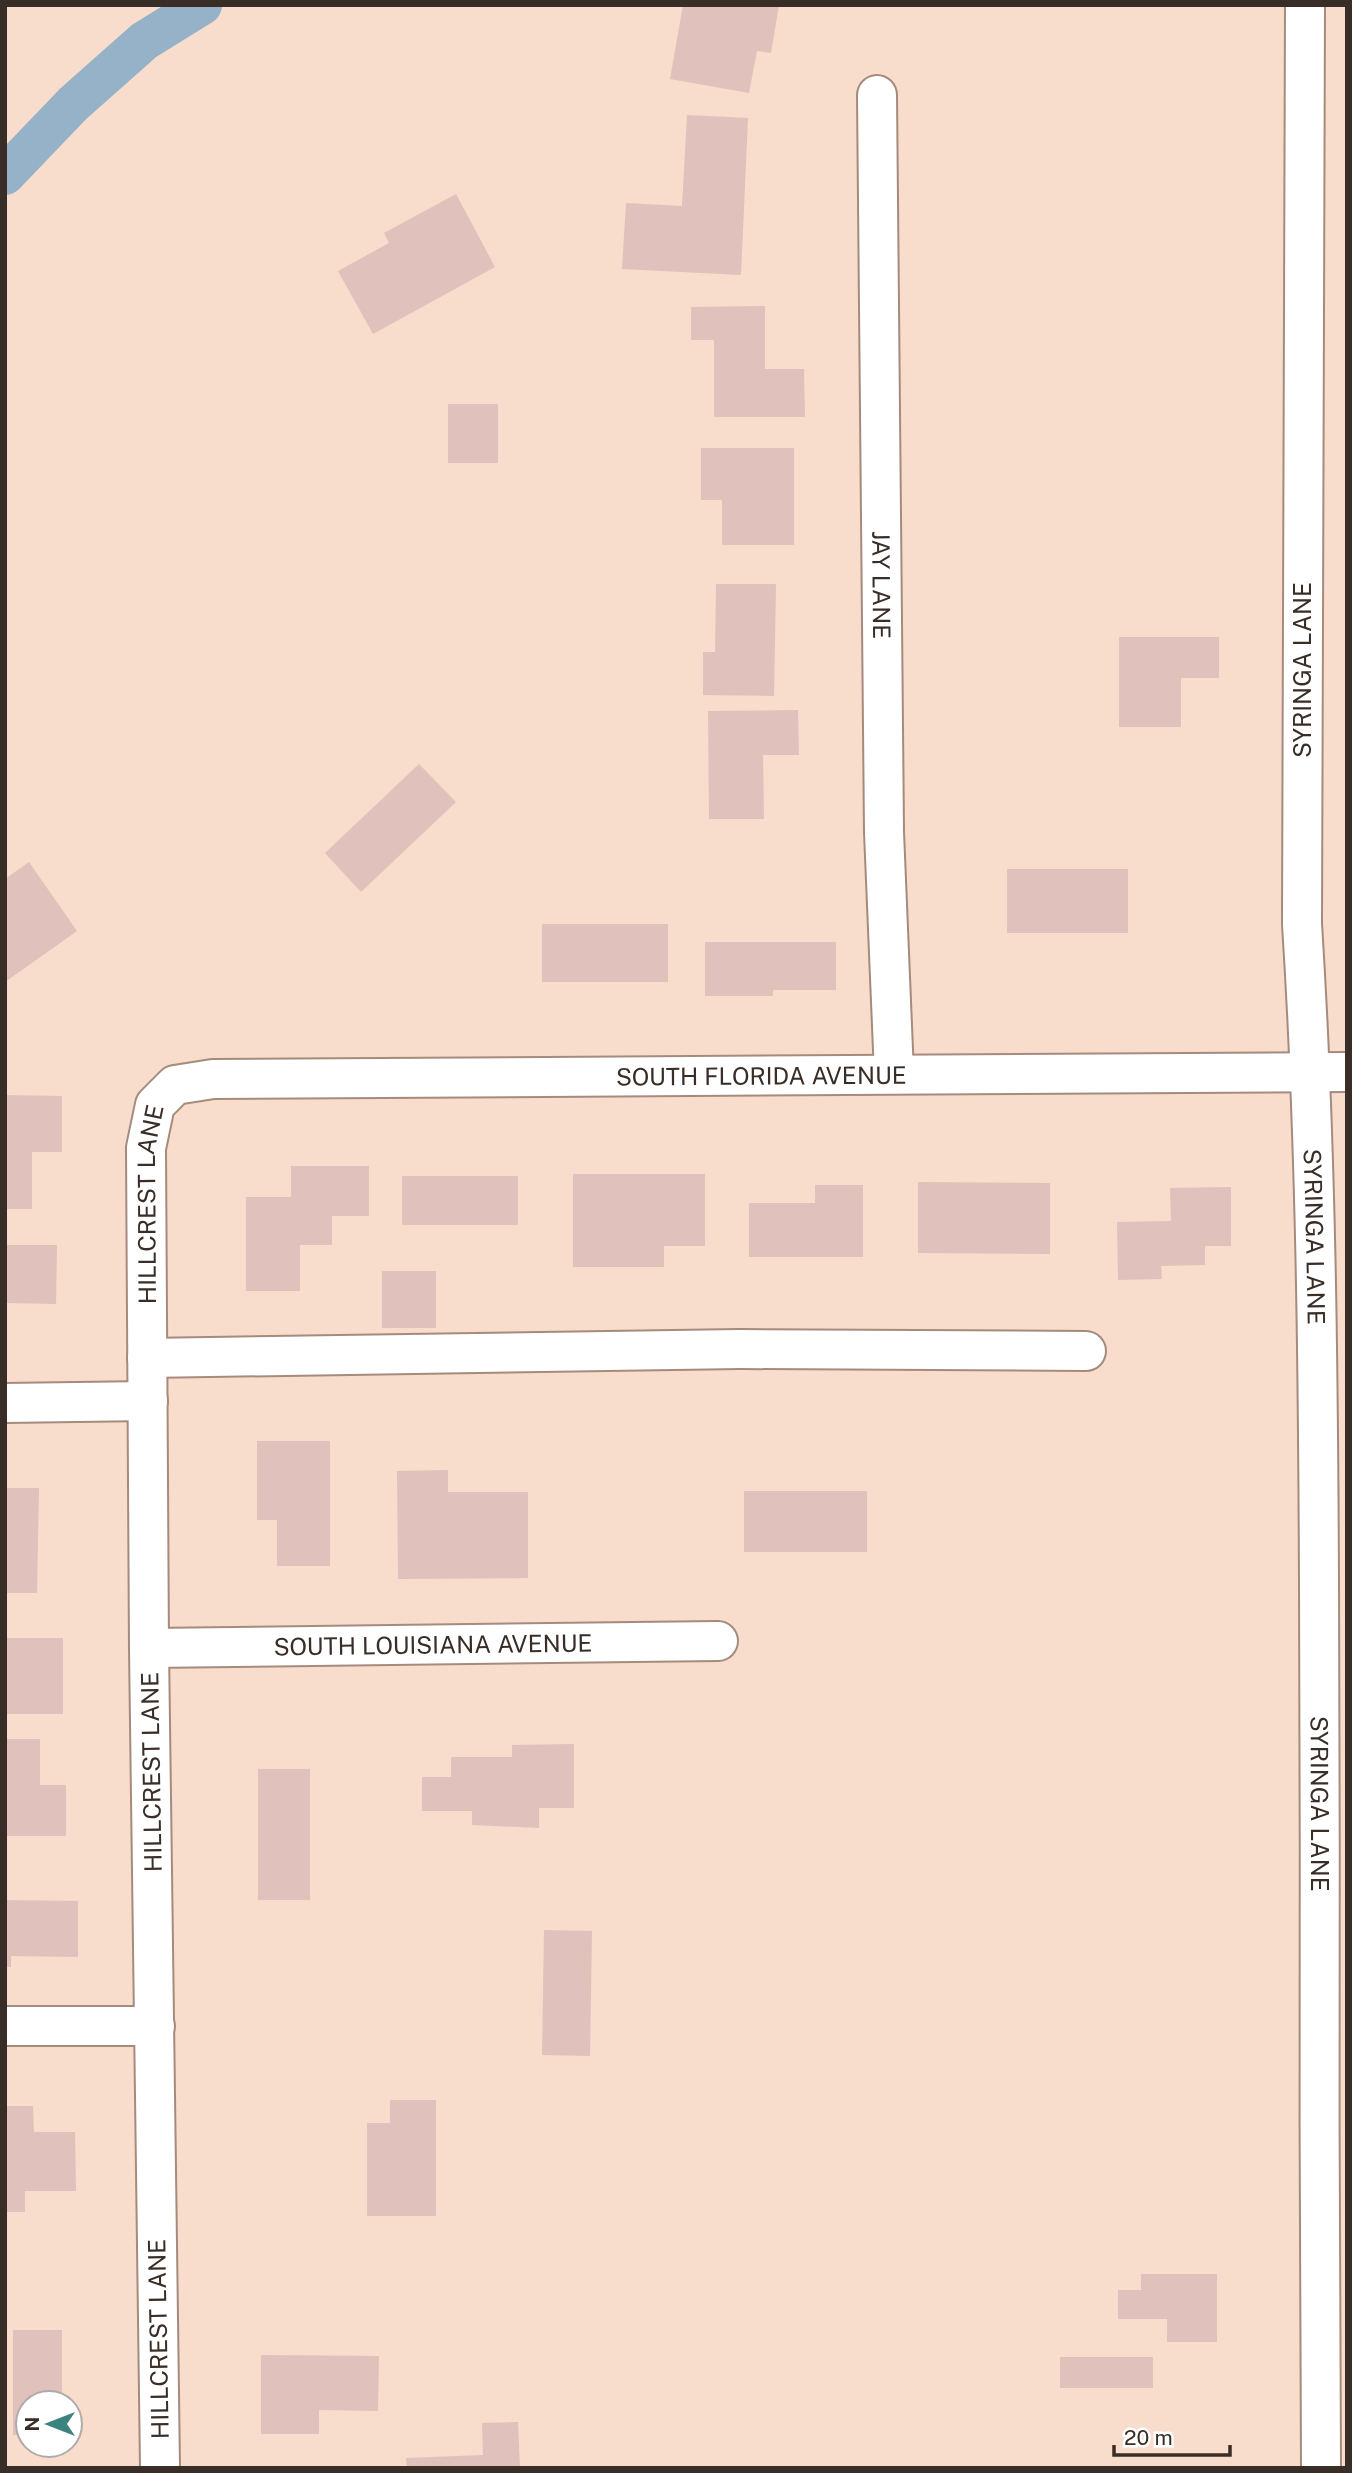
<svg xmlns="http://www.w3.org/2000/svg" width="1352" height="2473" font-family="'Public Sans',sans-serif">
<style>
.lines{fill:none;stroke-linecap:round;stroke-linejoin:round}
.canal{stroke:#95b2c9;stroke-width:40}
.building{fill:#e1c1bb}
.minor-casing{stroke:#a58b7d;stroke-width:42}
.minor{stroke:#fff;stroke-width:38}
.labels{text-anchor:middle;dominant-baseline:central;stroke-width:7;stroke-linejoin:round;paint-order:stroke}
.street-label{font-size:24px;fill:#382d27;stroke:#fff}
</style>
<rect width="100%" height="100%" fill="#f8dccc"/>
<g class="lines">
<polyline class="canal" points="5,175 73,104 144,41 202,5"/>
</g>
<g class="building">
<polygon points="683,5 779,5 771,53 757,51 749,93 670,79"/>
<polygon points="687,115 748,118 741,275 622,269 626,203 682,206"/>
<polygon points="456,194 495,267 373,334 338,271 389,243 384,233"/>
<polygon points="765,306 765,369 804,369 805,417 714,417 714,340 691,340 691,307"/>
<rect x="448" y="404" width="50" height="59"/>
<polygon points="701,448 794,448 794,545 722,545 722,500 701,500"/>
<polygon points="716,584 776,584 774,696 703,695 703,652 715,652"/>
<polygon points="1119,637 1219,637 1219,678 1181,678 1181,727 1119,727"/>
<polygon points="798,710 799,755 763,755 764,819 709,819 708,711"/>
<polygon points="419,764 456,802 361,892 325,853"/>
<polygon points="29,862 77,931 5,982 5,879"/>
<rect x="1007" y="869" width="121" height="64"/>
<rect x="542" y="924" width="126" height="58"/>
<polygon points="705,942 836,942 836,990 773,990 773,996 705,996"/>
<polygon points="5,1095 62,1096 62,1152 32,1152 32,1209 5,1209"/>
<polygon points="291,1166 369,1166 369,1216 332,1216 332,1245 300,1245 300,1291 246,1291 246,1197 291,1197"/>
<polygon points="573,1174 705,1174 705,1246 664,1246 664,1267 573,1267"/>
<rect x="402" y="1176" width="116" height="49"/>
<polygon points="918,1182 1050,1183 1050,1254 918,1253"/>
<polygon points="815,1185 863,1185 863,1257 749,1257 749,1203 815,1203"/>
<polygon points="1231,1187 1231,1246 1205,1246 1205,1265 1161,1266 1162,1279 1118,1280 1117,1222 1171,1221 1170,1188"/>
<polygon points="5,1245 57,1245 56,1304 5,1303"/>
<rect x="382" y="1271" width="54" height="57"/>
<polygon points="257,1441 330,1441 330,1566 277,1566 277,1520 257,1520"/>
<polygon points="448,1470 448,1492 528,1492 528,1578 398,1579 397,1471"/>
<polygon points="5,1488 39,1488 37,1593 5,1593"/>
<rect x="744" y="1491" width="123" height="61"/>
<rect x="5" y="1638" width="58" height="76"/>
<polygon points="5,1739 40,1739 40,1785 66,1785 66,1836 5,1836"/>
<polygon points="574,1744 574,1808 539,1808 539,1828 472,1825 472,1811 422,1811 422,1777 451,1777 451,1757 512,1757 512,1745"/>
<rect x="258" y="1769" width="52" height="131"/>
<polygon points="5,1900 78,1901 78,1957 11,1956 11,1967 5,1967"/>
<polygon points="544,1930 592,1931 590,2056 542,2055"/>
<polygon points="390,2100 436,2100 436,2216 367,2216 367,2123 390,2123"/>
<polygon points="5,2106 33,2106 34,2132 75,2132 76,2191 25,2191 25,2212 5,2212"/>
<polygon points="1141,2274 1217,2274 1217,2342 1167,2342 1167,2319 1118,2319 1118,2290 1141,2290"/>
<polygon points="13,2330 62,2330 62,2403 28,2403 28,2435 13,2435"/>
<polygon points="261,2355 379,2356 378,2411 319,2410 319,2434 261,2434"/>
<rect x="1060" y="2357" width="93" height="31"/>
<polygon points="518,2422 520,2468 407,2468 406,2458 483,2455 482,2423"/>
</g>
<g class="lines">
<defs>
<g id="minor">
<path id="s1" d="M1305,5L1302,924C1316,1143 1318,1363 1319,1583C1321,1878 1318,2173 1321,2468"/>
<path id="s2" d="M877,95L884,832L894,1074"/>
<polyline points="147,1358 740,1349 1086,1351"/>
<polyline points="5,1403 148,1401"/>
<path id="s3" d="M149,1648L718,1641"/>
<polyline points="5,2026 155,2026"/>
<path id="s4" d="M160,2468L149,1648L146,1148L155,1105L175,1085L213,1079L1347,1072"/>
</g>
</defs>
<use href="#minor" class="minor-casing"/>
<use href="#minor" class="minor"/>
</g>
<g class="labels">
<g class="street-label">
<text stroke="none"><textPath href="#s2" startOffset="490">JAY LANE</textPath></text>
<text transform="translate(1302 670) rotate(-90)">SYRINGA LANE</text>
<text stroke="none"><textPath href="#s4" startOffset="1979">SOUTH FLORIDA AVENUE</textPath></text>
<text stroke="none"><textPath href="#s4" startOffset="1264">HILLCREST LANE</textPath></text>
<text stroke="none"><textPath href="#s1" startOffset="1232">SYRINGA LANE</textPath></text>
<text stroke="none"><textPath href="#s3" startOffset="284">SOUTH LOUISIANA AVENUE</textPath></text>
<text transform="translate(151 1772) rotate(-91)">HILLCREST LANE</text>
<text stroke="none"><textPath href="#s1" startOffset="1799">SYRINGA LANE</textPath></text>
<text transform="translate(158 2339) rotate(-91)">HILLCREST LANE</text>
</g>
</g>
<rect width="1352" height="2473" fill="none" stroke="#382d27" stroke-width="14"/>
<g transform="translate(49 2424) rotate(270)"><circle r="33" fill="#ffffff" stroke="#afaba9" stroke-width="2"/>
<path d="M0-5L12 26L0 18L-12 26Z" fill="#3c837f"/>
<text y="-10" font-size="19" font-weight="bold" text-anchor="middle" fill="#382d27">N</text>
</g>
<path d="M1114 2445v10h116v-10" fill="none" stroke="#382d27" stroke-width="3.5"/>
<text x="1124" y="2445" font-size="21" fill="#382d27" stroke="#ffffff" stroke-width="5" paint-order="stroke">20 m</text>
</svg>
